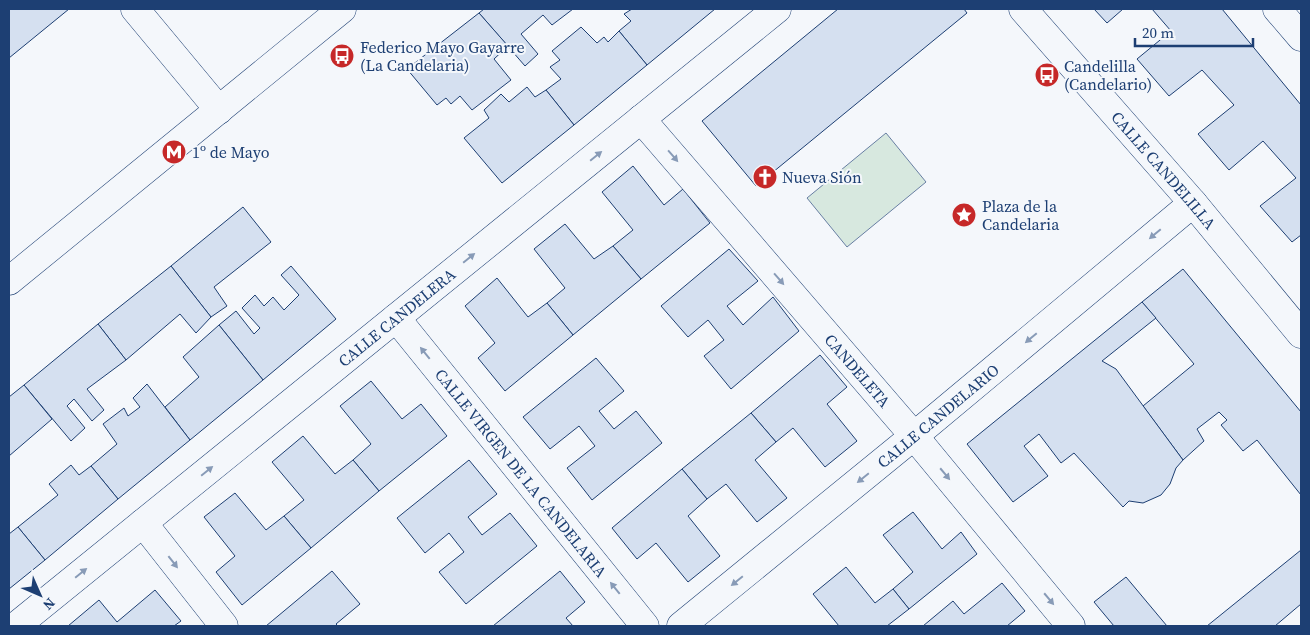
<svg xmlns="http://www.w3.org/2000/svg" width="1310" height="635" font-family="'Source Serif 4',serif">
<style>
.green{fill:#d7e8df;stroke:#687fa3}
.building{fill:#d5e0f0;stroke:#1d3f73}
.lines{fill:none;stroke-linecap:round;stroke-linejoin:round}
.minor-casing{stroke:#1d3f73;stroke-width:29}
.major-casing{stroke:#1d3f73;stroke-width:29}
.minor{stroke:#f4f7fb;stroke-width:28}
.major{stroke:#f4f7fb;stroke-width:28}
.oneway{fill:#889bb7}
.labels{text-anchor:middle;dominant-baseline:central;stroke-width:4;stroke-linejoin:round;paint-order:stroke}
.poi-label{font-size:16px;fill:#1d3f73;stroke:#f4f7fb;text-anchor:start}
.street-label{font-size:16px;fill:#1d3f73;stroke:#f4f7fb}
</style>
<rect width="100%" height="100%" fill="#f4f7fb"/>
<polygon class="green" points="886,133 926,182 847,247 807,198"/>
<g class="building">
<polygon points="9,9 69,9 9,58"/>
<polygon points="484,9 573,9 552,25 543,15 521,34 538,54 525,66 479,13"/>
<polygon points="632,9 715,9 647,65 619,31 631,21 624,14"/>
<polygon points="838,9 964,9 967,13 756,186 702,121"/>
<polygon points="1094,9 1123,9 1107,23"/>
<polygon points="1152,9 1222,9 1301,105 1301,235 1292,242 1260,206 1296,178 1263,141 1229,170 1198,134 1234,105 1202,70 1169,96 1137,59 1171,31"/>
<polygon points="479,13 508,46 494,59 511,80 472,110 460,96 451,104 446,98 437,105 407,69"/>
<polygon points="581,27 597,43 604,37 608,42 619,31 647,65 574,125 546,90 561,79 550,67 560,60 552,51"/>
<polygon points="527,87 535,97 546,90 574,125 502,183 464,138 489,118 484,110 501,94 509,102"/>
<polygon points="633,166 664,205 683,189 710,223 641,279 613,246 633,230 602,192"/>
<polygon points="243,207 271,242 214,287 227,306 211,317 171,266"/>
<polygon points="565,224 594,259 613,246 641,279 573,335 547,303 565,288 534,249"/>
<polygon points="729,249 758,281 727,306 743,325 773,297 799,331 731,389 704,356 724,340 708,320 688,337 661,306"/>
<polygon points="171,266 211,317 196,333 180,314 126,360 98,324"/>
<polygon points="291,266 336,319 263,380 219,325 236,311 254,334 260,328 242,308 255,295 264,306 273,297 284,310 299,295 281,275"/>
<polygon points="1183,269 1301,412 1301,495 1257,440 1243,451 1221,425 1227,420 1219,412 1197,429 1204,441 1183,460 1143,406 1194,364 1142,302"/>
<polygon points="497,278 528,317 547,303 573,335 505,391 478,358 495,343 465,306"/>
<polygon points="1142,302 1156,318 1102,361 1116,369 1183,460 1176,468 1170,484 1161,495 1143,503 1129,501 1123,507 1074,453 1061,463 1039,434 1024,446 1048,476 1013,502 967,444"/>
<polygon points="98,324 126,360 87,389 104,410 92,421 74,399 67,406 85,428 71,441 24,385"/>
<polygon points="219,325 263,380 190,440 165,407 199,377 183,357"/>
<polygon points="820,355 847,387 827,404 857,441 825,467 793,428 776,442 751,413"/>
<polygon points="596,358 624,391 599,411 614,429 636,411 662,443 592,500 567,468 595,446 579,426 550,449 523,417"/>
<polygon points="371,381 402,419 421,404 447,436 379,491 353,460 371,444 340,406"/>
<polygon points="147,384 190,440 118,499 91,466 117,444 103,424 124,408 128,416 140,407 133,398"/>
<polygon points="24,385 52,419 9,456 9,397"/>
<polygon points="751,413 776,442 755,460 787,498 757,522 726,484 707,499 682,469"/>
<polygon points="303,436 335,474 353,460 379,491 311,548 284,516 304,500 272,462"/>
<polygon points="469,460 497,494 468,517 482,535 510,513 537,546 466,604 439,572 464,552 449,533 425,553 397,518"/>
<polygon points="71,465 79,475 91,466 118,499 45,560 18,527 58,495 49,484"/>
<polygon points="682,469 707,499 688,516 720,556 688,582 656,543 637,559 612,528"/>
<polygon points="235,493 266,530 284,516 311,548 242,605 216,572 235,556 204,517"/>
<polygon points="913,512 942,549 961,532 977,554 909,609 893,589 913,572 883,535"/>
<polygon points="18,527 45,560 9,589 9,534"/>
<polygon points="1301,550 1301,604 1275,626 1207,626"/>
<polygon points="846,567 875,603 893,589 909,609 887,626 839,626 813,594"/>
<polygon points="332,571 360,604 336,624 338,626 266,626"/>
<polygon points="560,571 585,602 566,618 573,626 493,626"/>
<polygon points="1126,577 1167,626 1114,626 1094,602"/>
<polygon points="1002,583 1025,611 1007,626 923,626 953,601 964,614"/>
<polygon points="155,590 181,621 174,626 68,626 99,600 117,622"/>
</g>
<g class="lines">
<defs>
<g id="minor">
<polyline points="135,9 219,110"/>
<path id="s1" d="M1023,9L1193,203L1301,334"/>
<polyline points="1277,9 1301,37"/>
<path id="s2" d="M641,119L914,436L1071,626"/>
<path id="s3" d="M396,318L645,626"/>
<polyline points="143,523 224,626"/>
<path id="s4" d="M16,626L777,9"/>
<path id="s5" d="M681,626L914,436L1193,203"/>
</g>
<polyline id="major" points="9,281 342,9"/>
</defs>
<use href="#minor" class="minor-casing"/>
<use href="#major" class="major-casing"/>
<use href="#minor" class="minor"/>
<use href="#major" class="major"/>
</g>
<defs><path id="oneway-solid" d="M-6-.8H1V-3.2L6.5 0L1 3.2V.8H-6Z" transform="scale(1.25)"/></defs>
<g class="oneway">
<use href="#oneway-solid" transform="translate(596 156) rotate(-39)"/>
<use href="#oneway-solid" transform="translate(673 156) rotate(49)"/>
<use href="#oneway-solid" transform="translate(1155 234) rotate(140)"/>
<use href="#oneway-solid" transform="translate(469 258) rotate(-39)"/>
<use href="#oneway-solid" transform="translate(779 279) rotate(49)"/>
<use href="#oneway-solid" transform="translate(1031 338) rotate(140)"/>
<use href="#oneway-solid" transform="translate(425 353) rotate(-129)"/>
<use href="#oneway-solid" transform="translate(207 471) rotate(-39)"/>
<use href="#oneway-solid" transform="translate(945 474) rotate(50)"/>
<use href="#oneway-solid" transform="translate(863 478) rotate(141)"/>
<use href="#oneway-solid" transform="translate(173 562) rotate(52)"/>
<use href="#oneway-solid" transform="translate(81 573) rotate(-39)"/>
<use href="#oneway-solid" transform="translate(737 581) rotate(141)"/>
<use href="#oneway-solid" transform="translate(615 588) rotate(-129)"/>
<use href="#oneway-solid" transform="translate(1049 599) rotate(50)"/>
</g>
<defs>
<symbol id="bus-disc" viewBox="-11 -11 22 22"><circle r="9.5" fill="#c62828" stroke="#f4f7fb"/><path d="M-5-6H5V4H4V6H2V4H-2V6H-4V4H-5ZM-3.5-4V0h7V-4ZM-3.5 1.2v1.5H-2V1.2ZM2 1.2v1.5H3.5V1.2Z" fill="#fff"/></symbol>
<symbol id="metro-disc" viewBox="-11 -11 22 22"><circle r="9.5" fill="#c62828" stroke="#f4f7fb"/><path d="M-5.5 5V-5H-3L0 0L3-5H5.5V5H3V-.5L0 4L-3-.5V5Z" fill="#fff"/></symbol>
<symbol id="church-disc" viewBox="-11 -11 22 22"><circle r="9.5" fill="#c62828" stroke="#f4f7fb"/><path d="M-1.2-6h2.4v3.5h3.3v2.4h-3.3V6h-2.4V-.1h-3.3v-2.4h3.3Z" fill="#fff"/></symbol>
<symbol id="sight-disc" viewBox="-11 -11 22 22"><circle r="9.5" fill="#c62828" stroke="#f4f7fb"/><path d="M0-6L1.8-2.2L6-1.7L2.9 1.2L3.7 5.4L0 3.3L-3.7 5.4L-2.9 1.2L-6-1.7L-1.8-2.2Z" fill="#fff"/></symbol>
</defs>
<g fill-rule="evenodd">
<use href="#bus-disc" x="328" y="42" width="28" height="28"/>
<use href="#bus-disc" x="1033" y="61" width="28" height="28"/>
<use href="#metro-disc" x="160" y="138" width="28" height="28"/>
<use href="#church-disc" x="751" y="163" width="28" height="28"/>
<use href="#sight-disc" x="950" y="201" width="28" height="28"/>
</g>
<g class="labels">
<g class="poi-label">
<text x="360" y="47">Federico Mayo Gayarre<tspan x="360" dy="18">(La Candelaria)</tspan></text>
<text x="1064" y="66">Candelilla<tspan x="1064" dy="18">(Candelario)</tspan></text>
<text x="192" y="152">1º de Mayo</text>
<text x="782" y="177">Nueva Sión</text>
<text x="982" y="206">Plaza de la<tspan x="982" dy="18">Candelaria</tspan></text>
</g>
<g class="street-label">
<text stroke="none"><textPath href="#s1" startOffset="214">CALLE CANDELILLA</textPath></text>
<text stroke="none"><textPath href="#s4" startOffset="490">CALLE CANDELERA</textPath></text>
<text stroke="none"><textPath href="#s2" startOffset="332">CANDELETA</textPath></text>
<text stroke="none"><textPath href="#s5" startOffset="332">CALLE CANDELARIO</textPath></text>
<text stroke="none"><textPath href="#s3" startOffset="199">CALLE VIRGEN DE LA CANDELARIA</textPath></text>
</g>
</g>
<rect width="1310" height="635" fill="none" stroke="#1d3f73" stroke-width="20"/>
<g transform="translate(40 595) rotate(135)" stroke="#f4f7fb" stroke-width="4" paint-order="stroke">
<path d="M0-4L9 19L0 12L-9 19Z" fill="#1d3f73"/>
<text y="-8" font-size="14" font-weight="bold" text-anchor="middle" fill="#1d3f73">N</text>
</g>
<path d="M1135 38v8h118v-8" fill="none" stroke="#1d3f73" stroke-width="2.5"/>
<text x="1142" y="38" font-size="15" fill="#1d3f73" stroke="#f4f7fb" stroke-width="4" paint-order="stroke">20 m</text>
</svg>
